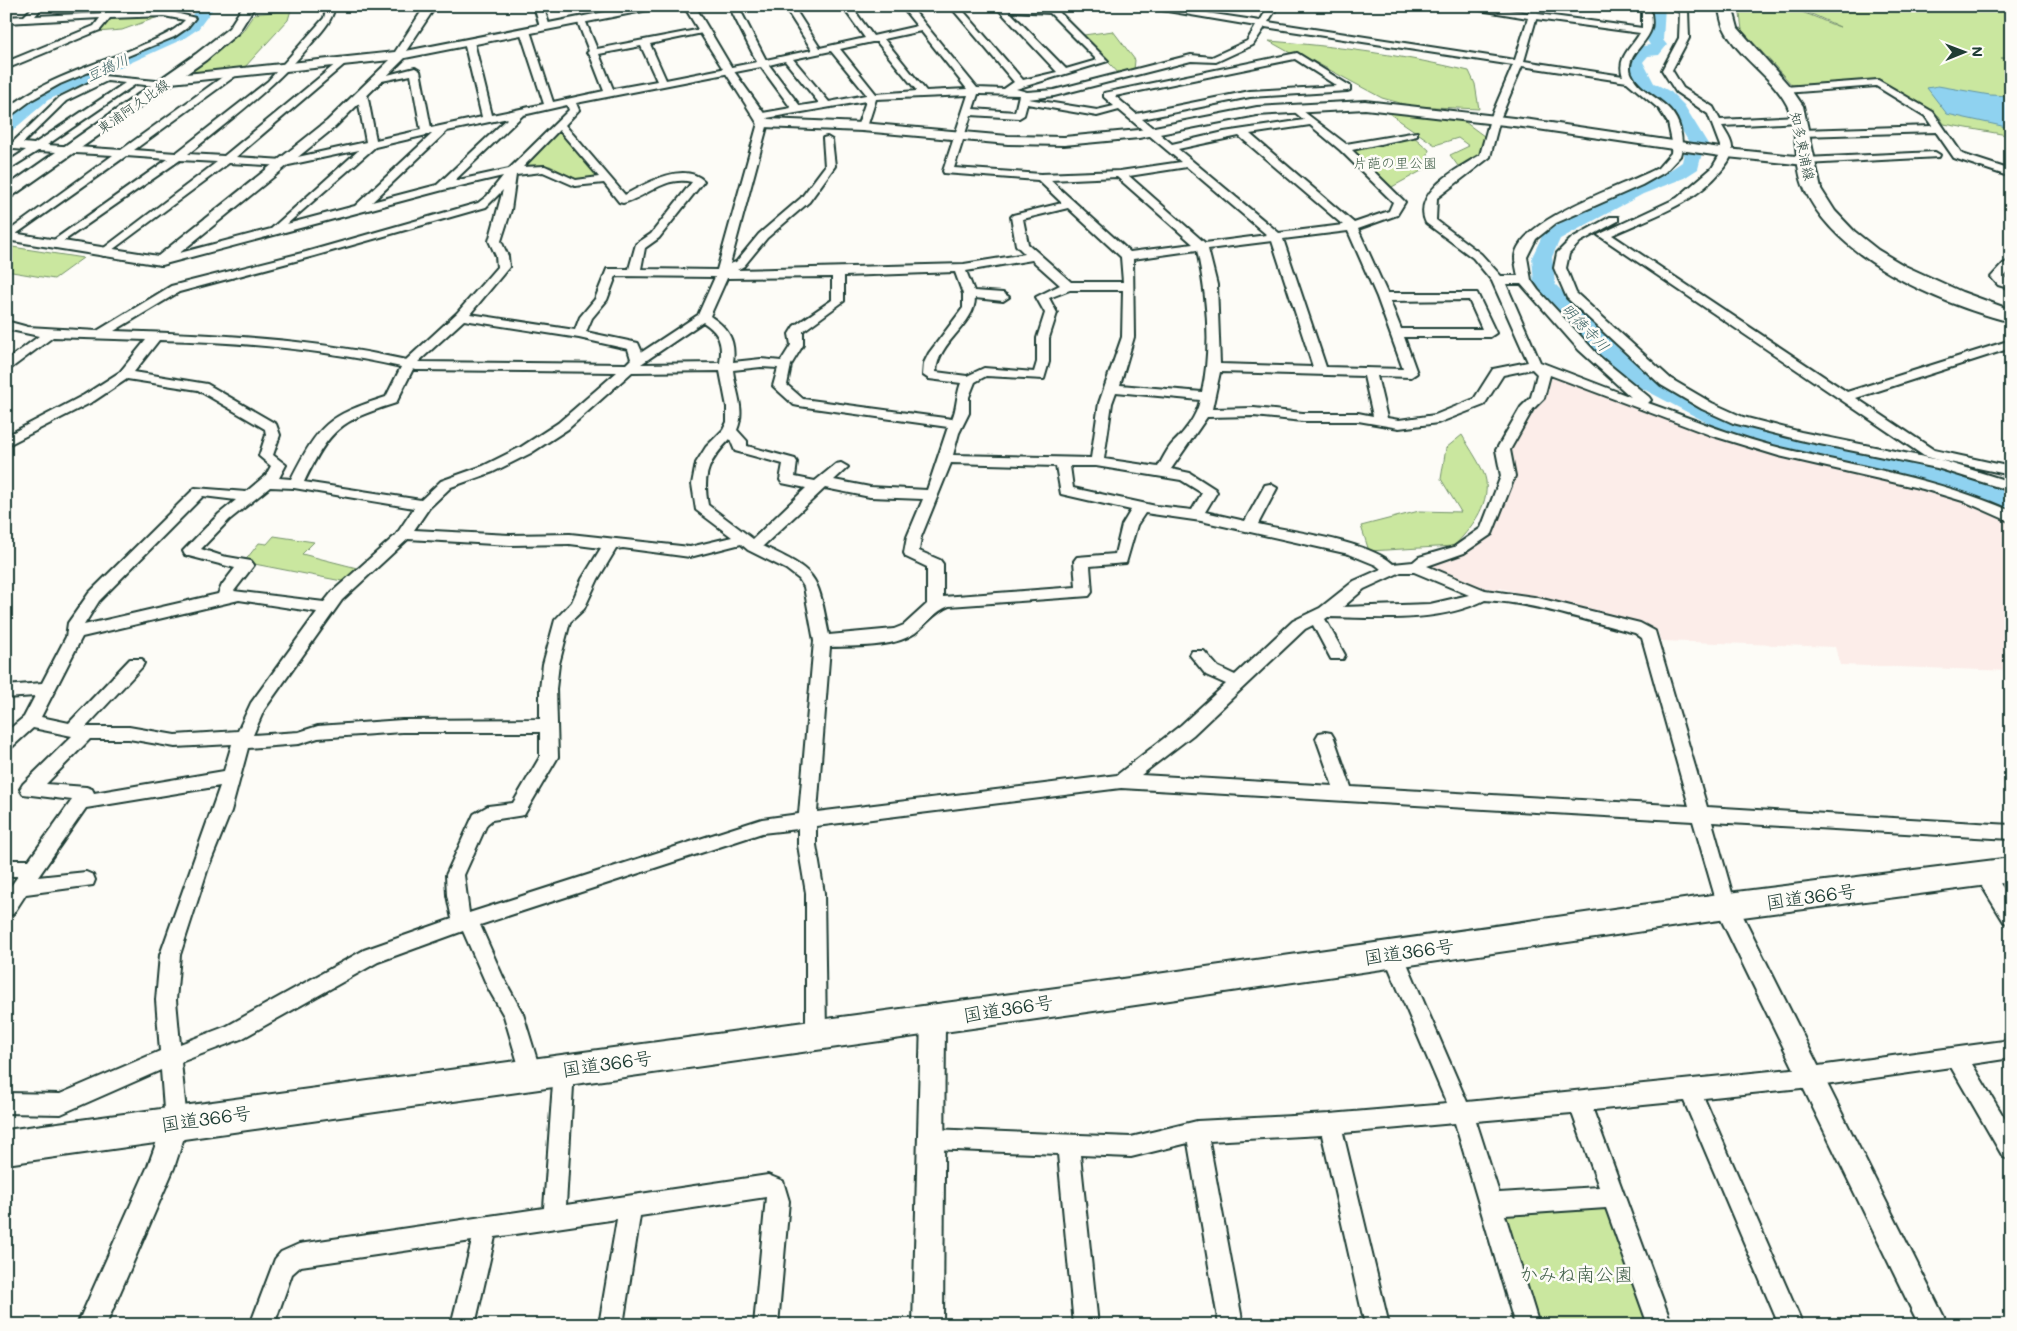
<svg xmlns="http://www.w3.org/2000/svg" width="2017" height="1331" font-family="Mali,'Klee One',sans-serif">
<style>
.built{fill:#fcede9}
.green{fill:#cae79f;stroke:#74926a}
.water{fill:#8fd2f0;stroke:#6296a5}
.lines{fill:none;stroke-linecap:round;stroke-linejoin:round}
.river{fill:#8fd2f0;fill-rule:evenodd}
.minor-casing{stroke:#1f3d34;stroke-width:4}
.tertiary-casing{stroke:#1f3d34;stroke-width:4}
.secondary-casing{stroke:#1f3d34;stroke-width:4}
.primary-casing{stroke:#1f3d34;stroke-width:4}
.trunk-casing{stroke:#1f3d34;stroke-width:4}
.minor{fill:#fdfcf7;fill-rule:evenodd}
.tertiary{fill:#fdfcf7;fill-rule:evenodd}
.secondary{fill:#fdfcf7;fill-rule:evenodd}
.primary{fill:#fdfcf7;fill-rule:evenodd}
.trunk{fill:#fdfcf7;fill-rule:evenodd}
.labels{text-anchor:middle;dominant-baseline:central;stroke-width:5;stroke-linejoin:round;paint-order:stroke}
.far-street-label{font-size:14px;fill:#1f3d34;stroke:#fdfcf7}
.far-park-label{font-size:14px;fill:#415f49;stroke:#fdfcf7}
.far-water-label{font-size:15px;font-style:italic;fill:#3b6263;stroke:#fdfcf7}
.near-street-label{font-size:19px;fill:#1f3d34;stroke:#fdfcf7}
.near-park-label{font-size:19px;fill:#415f49;stroke:#fdfcf7}
</style>
<rect width="100%" height="100%" fill="#fdfcf7"/>
<filter id="ink" filterUnits="userSpaceOnUse"><feTurbulence type="fractalNoise" baseFrequency=".02" numOctaves="2"/><feDisplacementMap in="SourceGraphic" scale="10" xChannelSelector="R" yChannelSelector="G"/><feConvolveMatrix kernelMatrix="1 2 1 2 8 2 1 2 1" color-interpolation-filters="sRGB"/></filter>
<g filter="url(#ink)">
<polygon class="built" points="1556,373 1715,432 1926,485 2011,517 2011,671 1840,665 1835,647 1660,641 1658,631 1500,588 1499,591 1456,580 1433,572 1430,563 1476,540 1502,495 1503,450 1544,374"/>
<g class="green">
<path d="M1739,6C1764,6 1787,6 1810,15C1821,19 1829,24 1840,27L1814,15L1785,6H2011V58H2001L2011,59V141L2007,135L1944,124L1939,116L1881,80L1792,85L1742,30Z"/>
<polygon points="291,10 288,20 244,68 187,74 242,32 254,14"/>
<polygon points="161,16 122,30 96,32 107,19"/>
<polygon points="1113,31 1135,60 1134,70 1120,75 1084,35"/>
<path d="M1269,41C1336,46 1402,55 1469,71L1475,84L1479,109L1411,106L1382,98L1300,54H1292Z"/>
<polygon points="1387,112 1453,119 1465,122 1488,139 1479,156 1458,166 1450,155 1469,146 1458,138 1435,145"/>
<polygon points="559,132 598,177 578,180 550,166 521,168"/>
<polygon points="1413,136 1429,150 1425,169 1390,188 1350,150"/>
<polygon points="6,246 83,258 54,279 6,271"/>
<path d="M1462,435C1468,446 1485,470 1486,481C1489,507 1470,529 1454,546L1369,551L1361,526L1419,511L1461,512L1441,479L1446,448Z"/>
<polygon points="274,536 314,542 302,554 361,569 347,582 244,562 259,543 267,544"/>
<polygon points="1601,1205 1608,1211 1649,1325 1538,1325 1505,1217 1509,1210"/>
</g>
<g class="water">
<polygon points="122,6 186,6 178,11 121,14 117,12"/>
<polygon points="1938,86 1990,95 2011,96 2011,128 1947,114 1927,88"/>
</g>
<g class="lines">
<g class="river">
<polygon points="199,6 215,6 198,29 183,39 48,100 12,131 6,132 6,118 36,92 171,33 186,23"/>
<polygon points="1649,6 1665,6 1663,40 1667,45 1659,55 1648,56 1643,62 1654,83 1671,92 1684,105 1708,144 1702,153 1698,169 1684,178 1643,194 1560,239 1552,257 1555,284 1618,348 1648,373 1737,420 1782,436 1938,468 1996,487 2011,495 2011,513 1978,499 1924,481 1774,449 1721,430 1632,383 1602,358 1538,289 1534,285 1532,257 1544,232 1629,186 1670,170 1682,162 1684,153 1690,144 1671,112 1659,100 1641,90 1626,62 1637,47 1650,45 1647,40"/>
</g>
<defs>
<g id="minor">
<path d="M34,6H43L35,16L105,13L111,8L114,9V12L164,10L195,18L187,28L174,37L60,84L33,99L6,119V110C44,78 93,66 138,47C154,40 174,33 185,20L164,16L110,18L100,30L6,69V62L94,26L100,18L6,23V17L24,16Z"/>
<path d="M327,6H335C332,22 321,32 311,44C275,87 231,119 188,154L224,156L343,58L346,59V63L236,157L284,160L366,142L357,94L362,91L367,94L376,140L421,130L411,75L377,82L372,79L415,68L420,71L431,128L482,117L464,42L469,39L474,42L492,115L544,104L520,31L525,28L530,31L553,102L604,91L590,55L587,53L589,51L577,20L581,17L585,20L597,49L707,28V32L650,44L666,80L757,62L729,6H738L766,60L812,50L784,6H793L820,48L865,38L842,6H851L873,36L917,26L901,6H910L977,88L1004,89L1014,82L950,6H959L1023,80L1057,72L999,10L978,6L1056,9L1108,61L1016,89L1027,92L1054,90L1191,55L1212,57L1247,41L1256,26L1138,6H1161L1260,21L1269,6H1278L1268,22L1515,60L1528,18L1456,6H1482L1529,13L1531,6H1540L1538,14L1642,28V6H1650C1651,14 1653,22 1651,29C1647,44 1625,56 1631,73C1640,96 1673,99 1680,129C1682,138 1683,147 1680,156L1665,172L1642,185L1556,223L1536,239L1527,257L1531,280L1538,290L1600,357L1649,397L1651,400L1648,403C1693,419 1738,438 1785,449C1861,467 1938,479 2011,511V522L1966,502L1923,489L1779,456L1710,435L1550,375L1544,398L1533,409L1510,450L1515,476L1492,534L1464,553L1427,566L1485,590L1534,597L1640,623L1655,631L1707,807L2011,825V839L1712,822L1736,907L1734,913L1727,915L1720,913L1718,907L1693,821L1121,788L816,826V845L824,893L826,1034L823,1041L816,1043L809,1041L806,1034V893L798,845V829L762,833L480,925L503,977L523,1014L541,1073L538,1080L531,1083L524,1080L521,1073L504,1016L488,988L463,931L378,962L241,1039L181,1062L187,1122L184,1129L176,1132L168,1129L165,1122L161,1070L61,1114L6,1113V1093L60,1094L160,1051L156,1000L160,955L220,786L86,808L38,877L86,872L93,875L95,880L93,885L26,894L13,914L6,916V893L18,876H6V860H29L72,800L23,794L20,789L23,784L72,736L33,728L12,747L6,748V732L24,717L35,696L6,698V686L42,683L66,637L68,623L89,593L195,488L246,492L266,475L271,466L259,456L266,435L265,429L198,390L127,379L94,401L6,446V436L84,395L120,372L146,340L53,337L6,372V361L39,336L6,329V321L28,327L97,331L171,286L306,252L478,203L487,196L503,176L443,190L161,265L157,263V259L271,229L359,150L284,166L229,163L104,256L98,253L100,251L217,162L180,160L55,247L49,244L51,242L168,159L126,156L9,239H6V233L113,155L38,151L6,171V163L26,150L14,149L9,146L60,97L103,76L167,82L169,84L164,87L136,84L47,145L121,150L232,70H238V74L134,150L176,153L268,81L324,18ZM1009,11L1050,13L1097,60L1066,69ZM1536,19L1640,33C1632,47 1616,58 1623,76L1524,61ZM1265,27L1513,65L1490,119L1480,155C1459,168 1411,192 1426,223L1473,258L1492,281L1528,362L1493,369L1474,399L1435,415L1399,420L1387,418L1377,376L1411,377L1417,373L1404,337H1490L1496,333L1477,293H1387L1358,229L1397,215L1405,202L1352,150L1417,136V132L1346,144L1295,105L1290,108L1304,120L1224,132L1172,144L1142,119L1250,97L1347,91L1350,90V86L1297,53L1104,93V97L1114,106L1097,110L1028,99L1054,96L1191,61L1216,62L1253,45ZM921,31L967,89L926,91L884,39ZM872,42H877L917,91L876,94L840,49ZM641,46L657,81L613,89L599,54ZM831,51L866,94V95L829,102L793,59ZM1295,59L1337,86L1250,91L1136,114L1115,96ZM785,61L819,103L800,106L769,65ZM1522,66L1627,82L1659,109L1668,123L1672,142L1671,153L1658,168C1626,185 1518,219 1515,257C1515,263 1517,271 1518,276H1501L1481,254L1436,220L1437,198L1490,157L1500,119ZM761,67L791,108L757,114L756,116L761,119L866,101L857,127L862,130L867,127L876,99L968,95L943,171L944,173L1038,180L1062,203L1013,215L1011,217L1016,245L1025,254L964,264L737,270L744,266L767,238L809,202L835,166L832,140L827,137L823,138L825,166L801,198L759,234L736,262L730,264L768,123L763,120L758,123L717,270L641,269L645,248L659,238L704,181C683,161 645,184 625,195L565,125L579,110L576,103ZM107,81L125,83L34,144L23,143L66,101ZM978,94H980L1019,95L1015,112L973,109ZM1027,104L1097,116L1119,110L1181,162L1120,171L1041,174L954,168L971,115L1019,118L1024,115ZM567,105L569,110L509,169L454,181L523,115ZM508,118L437,185L372,202L447,131ZM1310,125L1340,150L1393,202L1389,211L1354,223L1250,134ZM559,130L599,177L576,180L545,166L523,167ZM431,134H432L355,206L287,224L375,147ZM1239,136L1343,225L1279,233L1178,149ZM1187,167L1267,235L1205,243L1129,176ZM543,172L575,186L604,183L619,202L623,203C647,197 665,175 692,182L651,234L636,244L629,269H607L595,299L580,317L575,330L470,314L509,267L508,256L501,241L511,210L516,175ZM1117,177L1193,244L1130,252L1050,180ZM503,190L489,241L496,256L497,267L457,313L406,360C310,338 211,334 114,331L179,292L314,256L486,207ZM1068,208L1121,257L1123,282H1071L1028,244L1023,219ZM1348,231L1377,297L1403,369L1326,367L1283,239ZM1272,241L1313,367L1220,364L1217,285L1208,249ZM1197,250C1207,296 1212,347 1202,392L1120,385L1134,337L1133,259ZM1032,260L1060,285L1036,297L1045,313L1037,338V362L1034,372L984,368L967,376L936,372C938,341 975,325 975,298L1003,301L1009,297L1003,293L974,291L966,271ZM955,272L963,294V308L929,353L924,363L923,375L929,379L961,383C956,396 957,409 952,419L803,399L787,385L791,365L803,345V331L844,301V276ZM616,276L715,277L698,315L642,352L638,343L586,332L592,318L607,300ZM832,277V300L794,326L789,334L791,345L781,361L761,359L733,362C736,340 728,328 710,316L727,278ZM1506,284H1521L1579,350L1631,397L1540,362ZM1070,290H1123L1122,337L1099,403L1091,458L953,455L959,433L969,413V397L975,382L986,376L1044,379L1049,362V338L1057,313L1049,298ZM1469,300L1482,329H1401L1390,301ZM464,320L579,338L628,349L631,359L626,364L418,362ZM703,322C720,333 723,344 720,363L641,364ZM159,340C239,342 322,349 401,367L386,397C327,416 319,424 291,479L279,478L286,465L273,455L280,435L276,424L207,384L134,372ZM761,367L778,368L773,386L794,405L799,406L948,427L927,490L870,487L834,480L848,467L841,463L836,464L815,481L795,477L797,462L795,459L747,446V441L737,430C746,409 735,391 733,370ZM413,369L416,370L617,372L558,423L521,447L483,466L441,481L421,500L304,482C330,429 339,421 396,403ZM1532,369L1537,374L1531,397L1521,407L1496,450L1501,476L1481,528L1454,547L1419,557L1413,562L1393,564C1368,541 1293,532 1258,524L1277,488L1270,484L1265,485L1245,521L1205,512L1217,492L1215,489L1190,473L1171,469L1207,417L1254,416L1303,421H1358L1399,428L1438,423L1484,405L1503,375ZM720,371L727,407V422L723,430L706,447L696,463L692,484L696,510L732,537L690,547L570,534L510,535L414,530L429,508L451,487L493,472L531,453L568,429L632,372ZM1220,372L1364,376L1373,416L1358,413H1303L1254,408L1212,409ZM1116,392L1200,400C1197,416 1184,433 1173,443C1167,449 1162,460 1158,467L1104,459L1112,403ZM730,439L735,451L783,464L780,480L782,483L806,488L753,539L708,505C702,473 709,461 730,439ZM951,463L1056,466L1061,494L1131,510L1122,525L1115,554L1077,557L1074,561L1076,587L943,597V564L940,560L919,551L921,537ZM1070,466H1096L1181,480L1202,493L1192,510L1156,506L1073,488ZM270,487L294,488L414,508L396,535L332,592L324,602L234,591L254,565L251,561L222,556L201,549L229,520ZM825,488L870,497L923,499L907,537L904,553L906,557L927,567V604L904,625L894,629L829,635C817,575 820,573 763,546ZM203,496L236,500L219,514L183,551L185,555L235,568L222,585L218,594L84,625L99,601ZM1145,513L1201,521L1349,554L1376,565L1381,569L1354,581L1320,608L1293,621L1235,675L1218,667L1204,651H1192L1190,655L1206,675L1226,684L1181,725L1117,775L817,812L830,647C856,646 893,648 915,633C927,624 935,611 949,606L1089,596L1092,592L1090,566L1126,563L1137,525ZM408,539L510,545L570,544L601,548L582,579L572,602L555,620L543,664L540,689V719L402,720L318,726L299,732L253,735L264,710L342,600ZM741,544L748,550L786,569L799,579L804,587L814,641L799,814L762,819L469,913L464,875L487,824L492,820L524,815L558,757L556,689L559,664L570,622L584,609L598,579L616,549L623,548L690,557ZM1401,572H1414L1469,595L1430,604L1343,607L1364,589ZM239,600L317,612L251,703L238,731L175,735L129,727H86L142,667L144,663L142,659H130L69,723L41,717L82,637ZM1485,600C1536,603 1586,621 1635,633L1642,638L1689,806L1351,787L1334,738L1331,733L1325,732L1319,733L1316,738L1333,786L1141,775L1193,735L1305,629L1313,625L1331,659H1343L1345,655L1325,619L1328,617C1379,618 1438,623 1485,600ZM402,732H540V757L513,803L488,806L474,814L446,875L447,895L452,919L364,950L227,1026L180,1044L176,1000L180,955L208,868L231,811L248,748L299,744L318,738ZM90,739H129L175,747L232,744L224,771L94,793L92,789L86,787L46,784Z"/>
<polygon points="534,6 543,6 550,27 548,29 540,27"/>
<path d="M1672,6H1681L1688,10L1689,38L1672,70L1683,88L1713,107L1720,120L1799,116L1804,119L1799,122L1722,126C1726,133 1733,142 1732,150C1732,158 1726,165 1721,171C1693,205 1651,217 1612,235L1847,392L2011,340V348L1856,398L1934,450L2011,467V475L1940,460L2011,482V491L1937,468L1800,440L1733,423L1702,409L1661,385L1567,298L1554,268L1557,253L1572,238L1610,217H1618V221L1580,242L1569,254L1566,268L1576,293L1671,379L1712,403L1743,417L1801,432L1939,460L1924,456L1598,235L1677,198L1712,168L1722,151L1708,114L1676,92L1662,70L1679,38L1680,12L1673,10Z"/>
<polygon points="1878,80 1933,112 1962,154 2011,170 2011,177 1954,158 1936,132 1801,136 1796,133 1801,130 1932,126 1925,116 1876,86 1785,93 1780,90 1785,87"/>
<polygon points="1935,152 1940,155 1939,157 1805,164 1800,161 1805,158"/>
<polygon points="2007,262 2011,263 2011,269 2004,277 2011,281 2011,289 1998,285 1991,277 2003,264"/>
<polygon points="1983,865 1990,868 2011,900 2011,924 2004,922 1974,873 1976,868"/>
<path d="M1393,946L1400,948L1403,954L1467,1102L1811,1067L2011,1040V1058L1972,1064L2011,1129V1160L2003,1157L1951,1067L1811,1087L1704,1098L1803,1325H1779L1684,1101L1593,1110L1672,1325H1648L1606,1208L1505,1215L1539,1325H1515L1455,1123L1343,1133L1389,1325H1365L1322,1135L1209,1141L1243,1325H1219L1188,1143L1131,1157L1080,1155L1098,1325H1074L1058,1154L931,1149L923,1146L920,1139L923,1132L931,1129L1131,1137L1197,1121L1330,1114L1447,1104L1383,954L1386,948ZM1572,1113L1599,1187L1499,1193L1476,1121Z"/>
<polygon points="564,1059 571,1062 574,1069 566,1205 768,1175 783,1181 789,1201 778,1325 754,1325 766,1197 640,1216 623,1325 599,1325 617,1219 495,1237 475,1325 451,1325 472,1241 301,1266 292,1274 274,1325 250,1325 275,1259 281,1252 299,1244 544,1208 554,1069 557,1062"/>
</g>
<g id="tertiary">
<polygon points="425,6 436,6 406,51 635,6 658,6 653,9 405,58 335,127 166,264 161,265 6,240 6,232 158,256 327,121 390,60 171,83 167,82 167,76 395,52"/>
<path d="M684,6H695L733,70L768,119L862,123L1008,136L1064,137L1139,130L1257,107L1365,101L1531,120L1727,149L1805,157L1812,161L1805,165L1727,157L1531,128L1365,109L1257,115L1139,138L1064,145L1008,144L862,131L763,127L759,126C735,86 708,47 684,6Z"/>
<polygon points="1727,897 1735,900 1948,1325 1919,1325 1715,907 1719,900"/>
<polygon points="933,1009 942,1012 945,1020 943,1325 913,1325 921,1020 924,1012"/>
<polygon points="176,1110 185,1113 189,1122 174,1168 106,1325 77,1325 148,1166 167,1113"/>
</g>
<polygon id="secondary" points="243,6 255,6 238,33 206,60 11,197 6,198 6,187 196,54 229,28"/>
<path id="primary" d="M1718,6H1732L1738,28L1790,87L1803,106L1821,189L1835,211L1854,231L1878,250L1905,266L1962,292L2011,310V322C1940,304 1837,260 1805,190C1793,164 1799,130 1787,105C1772,75 1738,58 1724,28C1721,22 1720,13 1718,6Z"/>
<polygon id="trunk" points="2011,858 2011,882 1712,921 1115,1008 6,1164 6,1130 1115,980 1712,895"/>
</defs>
<use href="#minor" class="minor-casing"/>
<use href="#tertiary" class="tertiary-casing"/>
<use href="#secondary" class="secondary-casing"/>
<use href="#primary" class="primary-casing"/>
<use href="#trunk" class="trunk-casing"/>
<use href="#minor" class="minor"/>
<use href="#tertiary" class="tertiary"/>
<use href="#secondary" class="secondary"/>
<use href="#primary" class="primary"/>
<use href="#trunk" class="trunk"/>
</g>
</g>
<g class="labels">
<g class="far-street-label">
<text transform="translate(133 106) rotate(-35)">東浦阿久比線</text>
<text transform="translate(1803 146) rotate(78)">知多東浦線</text>
</g>
<g class="far-park-label">
<text x="1395" y="162">片葩の里公園</text>
</g>
<g class="far-water-label">
<text transform="translate(107 67) rotate(-24)">豆搗川</text>
<text transform="translate(1586 327) rotate(46)">明徳寺川</text>
</g>
<g class="near-street-label">
<text transform="translate(1811 896) rotate(-8)">国道366号</text>
<text transform="translate(1409 951) rotate(-8)">国道366号</text>
<text transform="translate(1008 1008) rotate(-9)">国道366号</text>
<text transform="translate(607 1063) rotate(-8)">国道366号</text>
<text transform="translate(206 1118) rotate(-8)">国道366号</text>
</g>
<g class="near-park-label">
<text x="1576" y="1273">かみね南公園</text>
</g>
</g>
<rect width="2017" height="1331" fill="none" stroke="#fdfcf7" stroke-width="25"/>
<rect x="12" y="12" width="1992" height="1306" fill="none" stroke="#1f3d34" stroke-width="2" filter="url(#ink)"/>
<g transform="translate(1964 52) rotate(89)" stroke="#fdfcf7" stroke-width="4" paint-order="stroke">
<path d="M0-4L9 19L0 12L-9 19Z" fill="#1f3d34"/>
<text y="-8" font-size="14" font-weight="bold" text-anchor="middle" fill="#1f3d34">N</text>
</g>
</svg>
